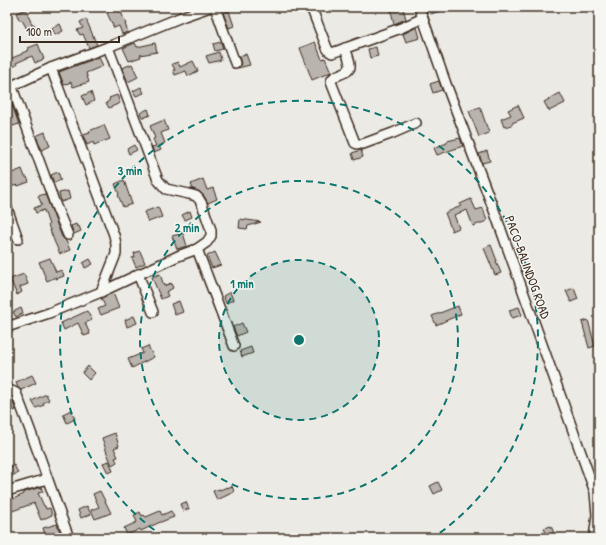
<svg xmlns="http://www.w3.org/2000/svg" width="606" height="545" font-family="'Patrick Hand',sans-serif">
<style>
.building{fill:#bab4ae;stroke:#3b2a1e}
.lines{fill:none;stroke-linecap:round;stroke-linejoin:round}
.minor-casing{stroke:#3b2a1e;stroke-width:12}
.minor{stroke:#f6f6f2;stroke-width:9}
.ring{fill:none;stroke:#0f766e;stroke-width:2;stroke-dasharray:7 5}
.labels{text-anchor:middle;dominant-baseline:central;stroke-width:3;stroke-linejoin:round;paint-order:stroke}
.street-label{font-size:13px;fill:#3b2a1e;stroke:#f6f6f2}
.centre{fill:#0f766e;stroke:#f6f6f2;stroke-width:2}
.ring-label{font-size:12px;text-anchor:middle;font-weight:bold;fill:#0f766e;stroke:#f6f6f2;stroke-width:3;stroke-linejoin:round;paint-order:stroke}
</style>
<rect width="100%" height="100%" fill="#ebeae5"/>
<filter id="ink" filterUnits="userSpaceOnUse"><feTurbulence type="fractalNoise" baseFrequency=".025" numOctaves="2"/><feDisplacementMap in="SourceGraphic" scale="8" xChannelSelector="R" yChannelSelector="G"/><feConvolveMatrix kernelMatrix="1 2 1 2 8 2 1 2 1" color-interpolation-filters="sRGB"/></filter>
<g filter="url(#ink)">
<g class="building">
<polygon points="117,7 119,7 126,24 125,24 128,32 122,34 119,26 114,28 107,13 113,10 113,9"/>
<polygon points="429,7 449,7 449,8 431,14"/>
<polygon points="403,8 406,19 394,24 391,11"/>
<polygon points="26,9 32,25 34,24 36,29 29,33 22,20 19,20 17,13"/>
<polygon points="229,11 234,26 229,28 223,13"/>
<polygon points="86,19 97,45 89,48 83,34 80,35 77,30 83,28 80,22"/>
<polygon points="60,24 63,31 55,35 52,28"/>
<polygon points="417,27 420,38 406,42 403,34"/>
<polygon points="221,42 223,49 215,51 213,44"/>
<polygon points="315,42 322,59 325,58 331,72 312,80 300,48"/>
<polygon points="135,43 137,47 155,43 157,52 140,55 141,57 129,61 123,48"/>
<polygon points="38,44 44,59 35,63 32,56 16,63 17,65 7,69 7,60 22,54 22,53 29,50 28,48"/>
<polygon points="376,47 378,56 370,58 368,49"/>
<polygon points="219,52 221,60 209,63 206,56"/>
<polygon points="246,54 250,65 238,68 241,64 239,56"/>
<polygon points="99,57 103,66 86,73 89,82 73,87 71,82 64,85 59,72"/>
<polygon points="193,61 198,71 188,76 186,71 175,75 173,70 175,70 172,64 178,62 180,67"/>
<polygon points="132,64 138,77 128,82 122,68"/>
<polygon points="439,81 442,90 433,93 430,84"/>
<polygon points="141,87 144,93 136,96 133,91"/>
<polygon points="91,92 94,101 86,105 82,96"/>
<polygon points="560,93 565,103 549,111 544,102"/>
<polygon points="117,95 120,103 109,108 106,103 109,101 109,100 110,99 109,98"/>
<polygon points="12,105 19,124 7,128 7,107"/>
<polygon points="518,105 524,118 512,123 512,125 504,127 501,119 511,115 508,110"/>
<polygon points="480,107 489,133 479,137 469,111"/>
<polygon points="148,109 150,115 143,118 140,113"/>
<polygon points="164,120 168,130 161,133 165,143 159,146 161,150 154,153 152,147 156,146 153,139 155,138 150,126"/>
<polygon points="104,125 110,139 94,145 93,142 87,145 83,135 90,133 89,131"/>
<polygon points="45,132 50,146 42,150 36,136"/>
<polygon points="460,138 463,146 437,155 434,148 447,143 447,141"/>
<polygon points="134,145 137,150 129,154 127,149"/>
<polygon points="361,150 363,157 354,160 352,153"/>
<polygon points="487,151 490,161 482,163 479,154"/>
<polygon points="22,169 25,177 27,177 29,182 18,186 17,185 7,188 7,175"/>
<polygon points="58,172 61,180 54,183 51,175"/>
<polygon points="203,179 207,190 213,188 217,199 208,203 204,196 200,192 193,189 191,184"/>
<polygon points="124,180 132,204 123,207 118,195 119,194 115,184"/>
<polygon points="68,191 70,199 61,202 59,193"/>
<polygon points="45,194 62,237 66,241 70,250 60,254 55,243 48,225 49,225 44,210 36,213 34,208 42,205 38,196"/>
<polygon points="471,199 476,210 483,208 487,221 473,226 467,210 454,215 459,228 452,231 445,213 461,206 460,204"/>
<polygon points="158,207 162,217 148,222 144,212"/>
<polygon points="190,211 192,217 185,220 182,215"/>
<polygon points="240,219 261,222 248,226 247,229 239,228"/>
<polygon points="76,224 77,227 79,226 81,231 74,234 71,226"/>
<polygon points="183,233 187,246 177,249 172,236"/>
<polygon points="491,245 497,261 496,261 501,273 495,275 484,248"/>
<polygon points="140,251 145,263 136,267 132,258 135,257 134,253"/>
<polygon points="215,252 221,265 212,268 207,256"/>
<polygon points="50,258 56,272 62,270 64,276 56,279 56,277 47,281 39,262"/>
<polygon points="90,259 93,264 85,268 83,263"/>
<polygon points="24,274 28,284 20,287 22,292 17,295 10,279"/>
<polygon points="160,274 164,286 171,283 173,288 166,292 168,296 161,299 152,277"/>
<polygon points="574,288 578,299 571,302 566,291"/>
<polygon points="230,292 233,300 226,303 223,296"/>
<polygon points="113,293 119,308 101,315 98,309 105,306 101,298"/>
<polygon points="179,301 183,312 175,315 171,304"/>
<polygon points="458,306 461,314 436,325 432,316"/>
<polygon points="519,307 522,315 512,318 509,310"/>
<polygon points="21,308 23,313 16,317 13,312"/>
<polygon points="87,311 92,320 85,323 90,334 84,336 78,323 64,330 61,323"/>
<polygon points="134,316 137,323 127,327 125,320"/>
<polygon points="588,320 595,346 589,348 582,322"/>
<polygon points="242,323 246,332 237,336 233,327"/>
<polygon points="148,346 154,357 132,368 128,359 143,353 141,349"/>
<polygon points="251,347 253,353 242,357 240,351"/>
<polygon points="88,366 95,373 89,380 82,373"/>
<polygon points="32,375 36,383 21,390 18,388 16,382"/>
<polygon points="46,394 49,400 43,403 44,405 36,408 32,401"/>
<polygon points="11,398 16,410 7,413 7,399"/>
<polygon points="71,410 75,419 67,423 63,414"/>
<polygon points="115,433 119,446 114,448 118,457 115,458 117,462 112,465 107,453 102,438"/>
<polygon points="109,461 113,471 108,473 103,463"/>
<polygon points="14,465 18,473 7,478 7,468"/>
<polygon points="438,482 442,490 434,494 430,486"/>
<polygon points="232,486 234,492 217,500 213,491 220,489 220,490 227,487 227,488"/>
<polygon points="41,487 43,492 38,493 44,506 45,506 46,509 50,508 52,515 41,520 34,503 7,513 7,497 12,496 13,499 24,494 24,492"/>
<polygon points="100,491 111,513 95,519 91,510 99,507 93,494"/>
<polygon points="186,502 189,509 183,511 180,504"/>
<polygon points="87,506 91,514 81,518 78,510"/>
<polygon points="160,511 162,515 171,511 174,517 158,523 141,531 140,529 127,535 124,528 137,522 134,515 140,512 142,516 144,515 146,517"/>
<polygon points="57,524 60,532 54,534 55,538 46,538 43,528"/>
<polygon points="551,526 554,533 547,536 544,528"/>
</g>
<g class="lines">
<defs>
<g id="minor">
<polyline points="215,7 235,63"/>
<polyline points="311,7 327,48 329,51 332,53 401,28 423,18"/>
<polyline points="419,7 446,84 495,213 595,492 597,515 594,538"/>
<path d="M345,48C347,53 349,58 350,64C352,75 333,72 331,82L355,143L357,144H363L393,133L416,123"/>
<polyline points="51,68 114,235 116,244 116,254 101,292"/>
<polyline points="12,87 55,204 68,235"/>
<polyline points="7,88 51,68 108,47 184,16 210,7"/>
<polyline points="7,208 18,239"/>
<polyline points="197,249 234,346"/>
<polyline points="138,274 153,312"/>
<polyline points="7,327 49,313 101,292 178,256 197,249 207,242 211,236 211,230 202,204 199,199 196,196 189,194 166,189 158,180 108,47"/>
<path d="M7,391H12L16,393C35,441 51,490 69,538"/>
<polyline points="7,491 47,479"/>
</g>
</defs>
<use href="#minor" class="minor-casing"/>
<use href="#minor" class="minor"/>
</g>
</g>
<circle cx="299" cy="340" r="80" fill="#0f766e" fill-opacity=".12"/>
<g class="ring">
<circle cx="299" cy="340" r="80"/>
<circle cx="299" cy="340" r="159"/>
<path d="M164 537A239 239 0 1 1 434 537"/>
</g>
<g class="labels">
<g class="street-label">
<text transform="translate(528 267) rotate(70)">PACO-BALINDOG ROAD</text>
</g>
</g>
<circle cx="299" cy="340" r="6" class="centre"/>
<g class="ring-label">
<text x="130" y="175">3 min</text>
<text x="187" y="232">2 min</text>
<text x="242" y="288">1 min</text>
</g>
<rect width="606" height="545" fill="none" stroke="#f6f6f2" stroke-width="24"/>
<rect x="12" y="12" width="582" height="521" fill="none" stroke="#3b2a1e" stroke-width="1.5" filter="url(#ink)"/>
<path d="M20 36v6h99v-6" fill="none" stroke="#3b2a1e" stroke-width="2"/>
<text x="26" y="36" font-size="12" fill="#3b2a1e" stroke="#f6f6f2" stroke-width="3" paint-order="stroke">100 m</text>
</svg>
